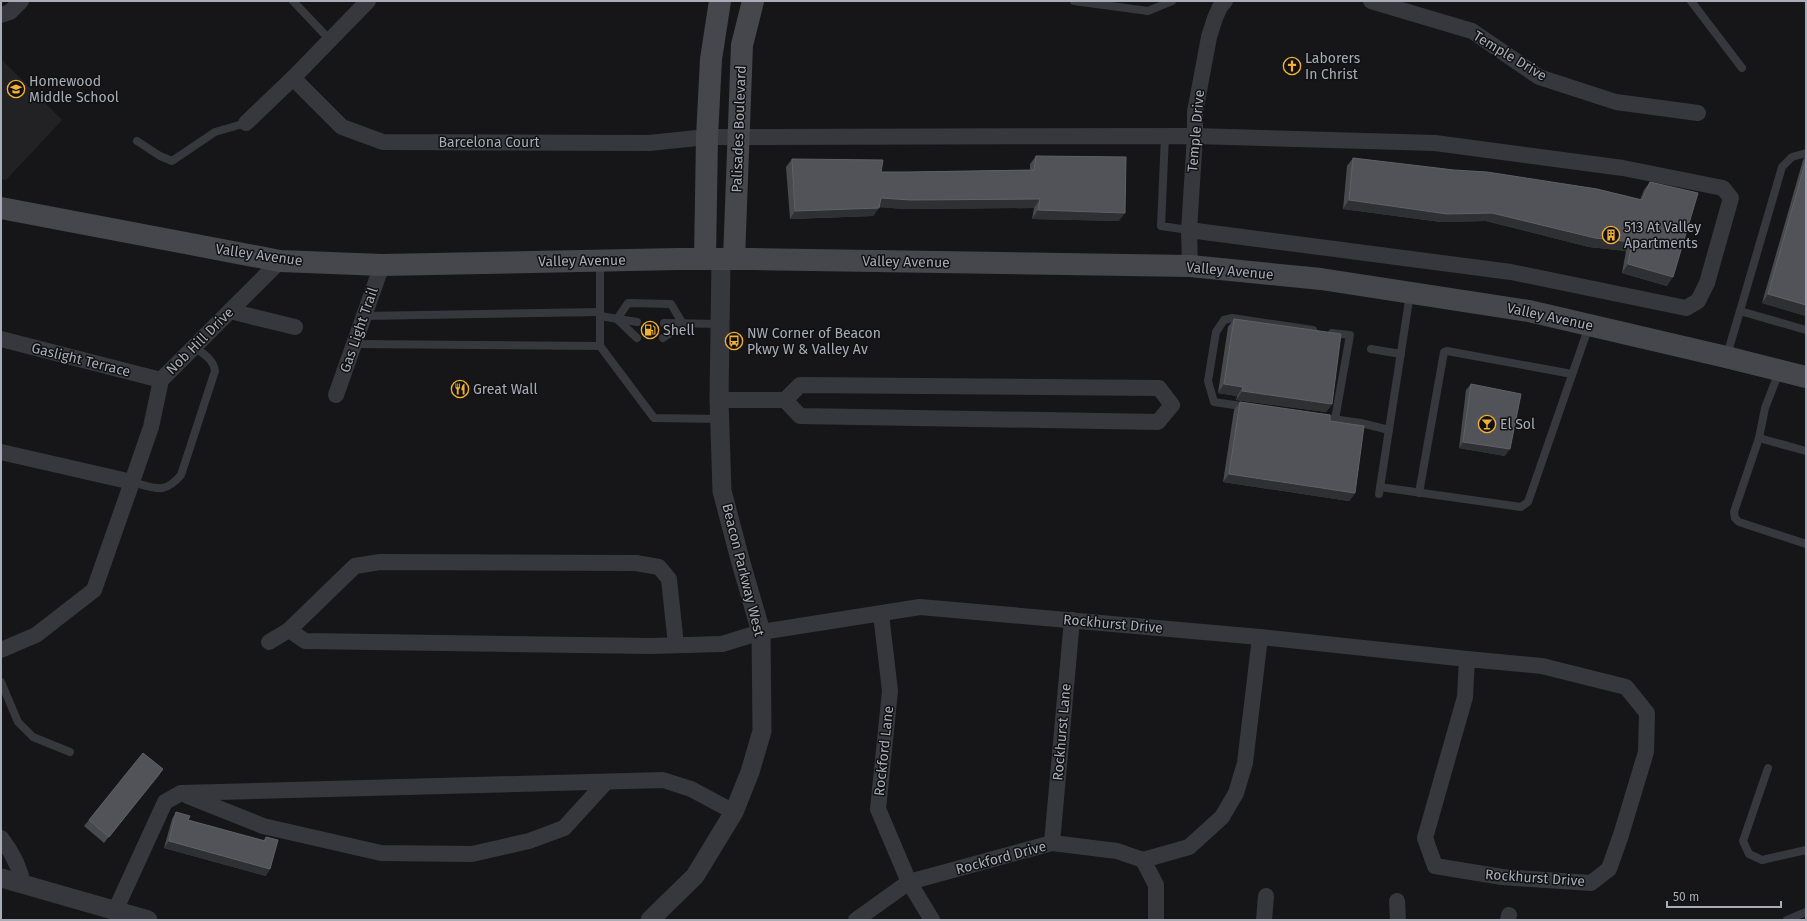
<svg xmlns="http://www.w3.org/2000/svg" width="1807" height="921" font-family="'Fira Sans',sans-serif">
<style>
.built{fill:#222225}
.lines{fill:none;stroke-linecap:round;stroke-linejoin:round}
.service{stroke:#37383d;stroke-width:8}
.minor{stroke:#37383d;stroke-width:16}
.tertiary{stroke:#37383d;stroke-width:19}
.secondary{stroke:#45474d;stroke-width:22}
.wall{fill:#47494d}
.shaded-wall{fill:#2f3033}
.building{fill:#525359;stroke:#5f6168}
.labels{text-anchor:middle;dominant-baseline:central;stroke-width:3;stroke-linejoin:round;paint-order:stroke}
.street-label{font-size:14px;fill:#a8adb8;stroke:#111113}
.poi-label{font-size:14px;fill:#a8adb8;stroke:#111113;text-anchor:start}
</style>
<rect width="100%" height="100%" fill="#161618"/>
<polygon class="built" points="1,59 62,120 6,180 1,179"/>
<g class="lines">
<g class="service">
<polyline points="293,1 330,40"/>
<polyline points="1074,1 1148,11 1172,1"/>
<polyline points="1691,1 1742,68"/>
<polyline points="1165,136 1161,226 1189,230"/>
<polyline points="137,141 160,156 172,161 215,132 246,123"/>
<polyline points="600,261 600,346 654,418 720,419"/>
<polyline points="1740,311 1782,167 1792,157 1806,153"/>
<polyline points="364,316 600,312"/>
<polyline points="600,316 637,322"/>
<polyline points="617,319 628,303 671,304 683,324"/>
<polyline points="617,319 637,338"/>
<polyline points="664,323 720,324"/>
<polyline points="1332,333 1350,335 1335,419"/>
<polyline points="663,338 683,324"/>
<polyline points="354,344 600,346"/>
<polyline points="1371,349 1401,354"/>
<polyline points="1727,355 1740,311 1806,330"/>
<polyline points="1779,372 1765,408 1759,438 1806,451"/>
<polyline points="1248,407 1214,402 1208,381 1216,332 1224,320 1232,318 1313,330"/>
<polyline points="1319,417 1361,423 1389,430"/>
<polyline points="1759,438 1734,512 1735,518 1739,522 1806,544"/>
<path d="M132,482C156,488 164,495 181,475L215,371C214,360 203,353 194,347"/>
<polyline points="1380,487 1521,507 1528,502 1589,326"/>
<polyline points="1419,493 1444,352 1447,351 1572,374"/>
<polyline points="1379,494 1410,294"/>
<polyline points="1,682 18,722 33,737 70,752"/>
<polyline points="1768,768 1743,841 1749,854 1762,860 1806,850"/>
<polyline points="1787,920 1806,912"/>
</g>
<g class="minor">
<polyline points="1371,1 1472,31 1539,77 1616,102 1698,113"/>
<polyline points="1,15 10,12 21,1"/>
<polyline points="293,78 342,127 383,142 649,143 707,137 1195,136 1435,143 1623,168 1723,188 1731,198 1707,283 1698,301 1686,308 1511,272 1189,230"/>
<polyline points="246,123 293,78 368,1"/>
<polyline points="1190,266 1189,230 1195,136 1195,112 1209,37 1215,18 1220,7 1225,1"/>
<polyline points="230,311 295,327"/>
<polyline points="1,339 161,380"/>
<polygon points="800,385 1159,388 1172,405 1158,422 800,416 785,400"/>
<polyline points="336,395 382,265"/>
<polyline points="719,400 785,400"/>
<polyline points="1,452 132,482 94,590 36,635 1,650"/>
<polyline points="132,482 151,427 161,380 280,261"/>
<polyline points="881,614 890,691 878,809 909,882 932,920"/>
<polyline points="289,630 305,641 650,646 722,644 761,632 920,607 1260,637 1467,659"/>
<polyline points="269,642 289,630 355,566 380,562 636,563 659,567 669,579 676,645"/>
<polygon points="1467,659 1542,666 1626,687 1647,713 1646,752 1621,835 1609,869 1591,883 1502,877 1435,866 1425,838 1465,697"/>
<polyline points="188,796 263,826 381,853 472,854 529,841 564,828 606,782"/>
<path d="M1,838C12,852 20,867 23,885"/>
<polyline points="1052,843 1072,620"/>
<polyline points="1143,860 1156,885 1156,920"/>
<polyline points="1397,901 1398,920"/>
<polyline points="115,911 165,802 181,793 663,780 691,789 734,812"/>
<polyline points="856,920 909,882 1052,843 1117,851 1143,860 1189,847 1222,817 1236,793 1245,763 1260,637"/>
<polyline points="1264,920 1266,896"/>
<polyline points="1508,920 1509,915"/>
</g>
<g class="tertiary">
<polyline points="1,878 148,920"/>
<polyline points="650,920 695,876 734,812 750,772 762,731 761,632 741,563 722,491 719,400 721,259"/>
</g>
<g class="secondary">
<polyline points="1,208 280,261 382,265 678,259 754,259 1190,266 1321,279 1529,311 1726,357 1806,377"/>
<polyline points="705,259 707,137 711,59 720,1"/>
<polyline points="734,259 742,45 753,1"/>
</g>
</g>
<g class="wall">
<polygon points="1806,155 1806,316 1762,303 1803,160"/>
<polygon points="1036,156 1119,221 1032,219 1034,208 905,209 879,207 873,216 790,219 786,167 792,159 881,172 908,172 1030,170 1030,164"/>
<polygon points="1353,158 1640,200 1644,190 1650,182 1667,286 1622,273 1626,251 1589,247 1486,221 1441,222 1343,209 1347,166"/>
<polygon points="1234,319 1332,404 1326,412 1236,400 1237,396 1218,393 1228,327"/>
<polygon points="1471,384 1505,456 1459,448 1466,390"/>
<polygon points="1240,402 1330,421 1355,493 1349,501 1223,482 1234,410"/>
<polygon points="163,769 104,843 84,826 89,820"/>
<polygon points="176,812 188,820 263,841 266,837 266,876 164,848 172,819"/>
</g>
<g class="shaded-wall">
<polygon points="881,198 1040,199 1034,208 905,209 875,207"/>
<polygon points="1349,200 1492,213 1632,242 1626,251 1589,247 1486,221 1441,222 1343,209"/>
<polygon points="879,208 873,216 790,219 795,211"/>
<polygon points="1038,210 1125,213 1119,221 1032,219"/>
<polygon points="1628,264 1673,277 1667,286 1622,273"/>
<polygon points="1768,294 1806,305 1806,316 1762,303"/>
<polygon points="1224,384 1243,387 1237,396 1218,393"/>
<polygon points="1242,391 1332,404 1326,412 1236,400"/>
<polygon points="1463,442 1510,449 1505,456 1459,448"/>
<polygon points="1229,474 1355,493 1349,501 1223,482"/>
<polygon points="163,769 159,776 104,843 109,837"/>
<polygon points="169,841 270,869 266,876 164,848"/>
</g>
<g class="building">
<polygon points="1036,156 1126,157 1125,213 1038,210 1040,199 911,200 881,198 879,208 795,211 792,159 883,160 881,172 908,172 1034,170"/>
<polygon points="1353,158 1454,170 1487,172 1597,189 1642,200 1650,182 1698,193 1673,277 1628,264 1632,242 1595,238 1492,213 1447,214 1349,200"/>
<polygon points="1806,160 1806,305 1768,294"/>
<polygon points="1234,319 1341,334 1332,404 1242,391 1243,387 1224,384"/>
<polygon points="1471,384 1521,394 1510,449 1463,442"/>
<polygon points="1240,402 1330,415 1330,421 1364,426 1355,493 1229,474"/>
<polygon points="143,753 163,769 109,837 89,820"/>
<polygon points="176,812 190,816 188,820 265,841 266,837 278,840 270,869 169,841"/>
</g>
<defs>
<symbol id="church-ring" viewBox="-11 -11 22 22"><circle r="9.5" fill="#111113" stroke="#f2b134" stroke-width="1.5"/><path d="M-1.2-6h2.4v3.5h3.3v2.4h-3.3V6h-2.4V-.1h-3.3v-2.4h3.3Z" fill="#f2b134"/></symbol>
<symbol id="school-ring" viewBox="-11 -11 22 22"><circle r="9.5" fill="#111113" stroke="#f2b134" stroke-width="1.5"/><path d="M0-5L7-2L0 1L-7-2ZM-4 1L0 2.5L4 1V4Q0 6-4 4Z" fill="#f2b134"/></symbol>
<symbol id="building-ring" viewBox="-11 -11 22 22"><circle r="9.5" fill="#111113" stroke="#f2b134" stroke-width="1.5"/><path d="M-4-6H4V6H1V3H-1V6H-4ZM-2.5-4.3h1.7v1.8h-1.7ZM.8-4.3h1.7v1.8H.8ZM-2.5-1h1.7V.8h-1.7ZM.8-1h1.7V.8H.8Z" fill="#f2b134"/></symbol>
<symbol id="fuel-ring" viewBox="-11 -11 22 22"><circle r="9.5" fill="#111113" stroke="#f2b134" stroke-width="1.5"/><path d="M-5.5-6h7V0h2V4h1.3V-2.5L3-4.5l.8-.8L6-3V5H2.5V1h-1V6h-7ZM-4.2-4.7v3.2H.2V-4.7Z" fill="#f2b134"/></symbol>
<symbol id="bus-ring" viewBox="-11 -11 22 22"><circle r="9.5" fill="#111113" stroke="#f2b134" stroke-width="1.5"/><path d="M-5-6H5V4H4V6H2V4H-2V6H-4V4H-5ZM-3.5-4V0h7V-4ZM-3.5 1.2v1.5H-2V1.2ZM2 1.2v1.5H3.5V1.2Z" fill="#f2b134"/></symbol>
<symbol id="restaurant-ring" viewBox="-11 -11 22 22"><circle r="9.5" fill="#111113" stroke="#f2b134" stroke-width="1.5"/><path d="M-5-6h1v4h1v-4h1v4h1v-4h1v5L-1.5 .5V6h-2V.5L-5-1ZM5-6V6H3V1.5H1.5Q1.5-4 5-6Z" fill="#f2b134"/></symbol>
<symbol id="bar-ring" viewBox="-11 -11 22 22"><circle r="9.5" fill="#111113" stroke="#f2b134" stroke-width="1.5"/><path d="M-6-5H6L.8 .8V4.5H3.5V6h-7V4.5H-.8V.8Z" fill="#f2b134"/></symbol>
</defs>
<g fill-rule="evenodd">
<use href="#church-ring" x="1282" y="56" width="20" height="20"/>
<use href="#school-ring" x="6" y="79" width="20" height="20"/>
<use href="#building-ring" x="1601" y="225" width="20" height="20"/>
<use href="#fuel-ring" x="640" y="320" width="20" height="20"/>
<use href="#bus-ring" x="724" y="331" width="20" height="20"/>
<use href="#restaurant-ring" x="450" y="379" width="20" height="20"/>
<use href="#bar-ring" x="1477" y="414" width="20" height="20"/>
</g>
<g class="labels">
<g class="street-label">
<text transform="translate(1510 56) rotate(31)">Temple Drive</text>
<text transform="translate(739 129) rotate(-88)">Palisades Boulevard</text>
<text transform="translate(1196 131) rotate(-85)">Temple Drive</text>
<text x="489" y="142">Barcelona Court</text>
<text transform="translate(259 255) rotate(8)">Valley Avenue</text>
<text transform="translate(582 261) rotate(-1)">Valley Avenue</text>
<text transform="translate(906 262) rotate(1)">Valley Avenue</text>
<text transform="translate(1230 271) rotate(5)">Valley Avenue</text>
<text transform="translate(1550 317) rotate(12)">Valley Avenue</text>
<text transform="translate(359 330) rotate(-71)">Gas Light Trail</text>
<text transform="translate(200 341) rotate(-45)">Nob Hill Drive</text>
<text transform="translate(81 360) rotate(14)">Gaslight Terrace</text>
<text transform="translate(743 570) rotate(76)">Beacon Parkway West</text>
<text transform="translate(1113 624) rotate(5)">Rockhurst Drive</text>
<text transform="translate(1062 732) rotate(-85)">Rockhurst Lane</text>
<text transform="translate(884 751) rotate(-84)">Rockford Lane</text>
<text transform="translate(1001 858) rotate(-15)">Rockford Drive</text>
<text transform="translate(1535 878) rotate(4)">Rockhurst Drive</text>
</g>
<g class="poi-label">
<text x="1305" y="58">Laborers<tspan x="1305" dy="16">In Christ</tspan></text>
<text x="29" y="81">Homewood<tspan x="29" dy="16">Middle School</tspan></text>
<text x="1624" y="227">513 At Valley<tspan x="1624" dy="16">Apartments</tspan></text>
<text x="663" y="330">Shell</text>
<text x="747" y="333">NW Corner of Beacon<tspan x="747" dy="16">Pkwy W &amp; Valley Av</tspan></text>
<text x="473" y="389">Great Wall</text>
<text x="1500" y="424">El Sol</text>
</g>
</g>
<rect width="1807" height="921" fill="none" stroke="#a8adb8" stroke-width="4"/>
<path d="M1667 901v6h114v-6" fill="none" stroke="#a8adb8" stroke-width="2"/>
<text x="1673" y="901" font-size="12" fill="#a8adb8" stroke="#111113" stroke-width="3" paint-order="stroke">50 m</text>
</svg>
